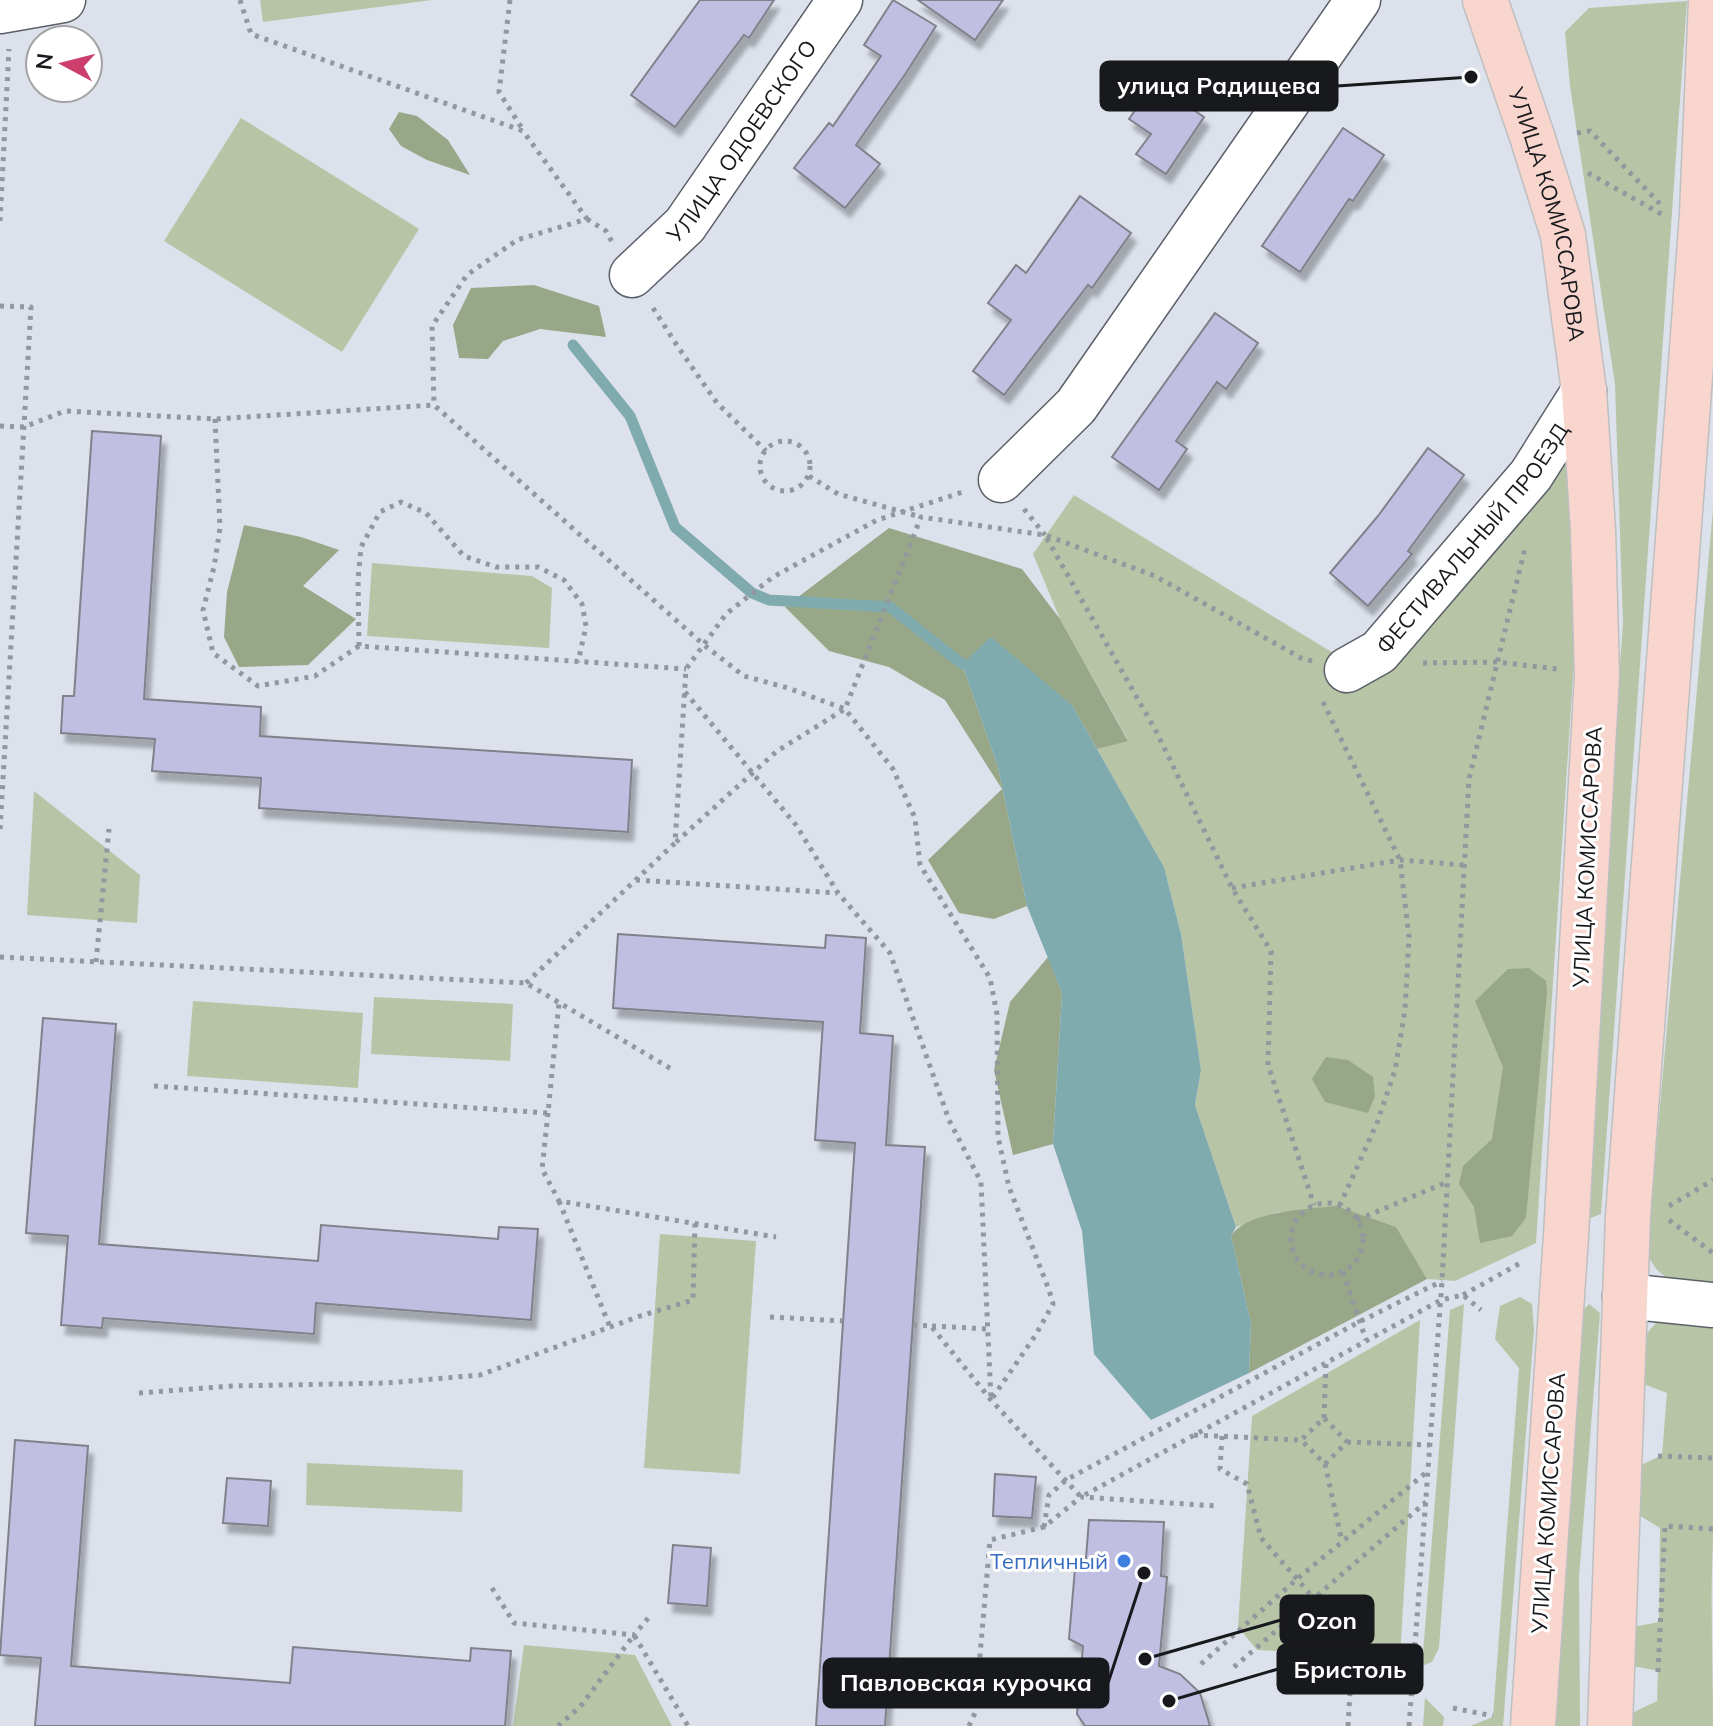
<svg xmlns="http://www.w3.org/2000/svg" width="1713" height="1726" font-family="Mulish,sans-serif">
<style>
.green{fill:#b7c5a6}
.forest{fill:#98a787}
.water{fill:#7fabaf}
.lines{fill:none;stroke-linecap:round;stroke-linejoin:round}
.stream{stroke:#7fabaf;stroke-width:11}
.building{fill:#c0bfe1;stroke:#81818b;stroke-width:2;filter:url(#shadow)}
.minor-casing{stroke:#5b5f68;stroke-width:47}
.major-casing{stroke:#bebfc0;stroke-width:47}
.path{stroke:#93979e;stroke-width:5;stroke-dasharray:4 6;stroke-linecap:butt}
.minor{stroke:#fff;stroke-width:44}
.major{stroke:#f8d6ce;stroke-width:44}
.shop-dot{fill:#3f7fe0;stroke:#fff;stroke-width:3}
.labels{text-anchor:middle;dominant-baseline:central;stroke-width:6;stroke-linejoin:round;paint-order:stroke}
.street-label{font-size:22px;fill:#18191d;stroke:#fff}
.shop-label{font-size:22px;fill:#366cbe;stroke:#fff;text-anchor:end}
.leader{fill:none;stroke:#18191d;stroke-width:3}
.callout-dot{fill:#18191d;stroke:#fff;stroke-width:3}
.callout{fill:#18191d;stroke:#18191d;stroke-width:3}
.callout-label{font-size:24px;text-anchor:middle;font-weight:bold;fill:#fff}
</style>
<defs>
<filter id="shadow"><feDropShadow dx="5" dy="9" stdDeviation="2" flood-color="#0004"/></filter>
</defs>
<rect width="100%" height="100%" fill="#dce1eb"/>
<g class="green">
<polygon points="260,0 432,0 263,22"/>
<polygon points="1687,1 1601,1214 1588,1219 1581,1213 1623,623 1615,384 1570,86 1565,32 1589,8"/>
<polygon points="241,118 419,229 342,352 164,241"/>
<polygon points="1565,450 1580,569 1536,1243 1455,1281 1427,1279 1395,1227 1279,1212 1236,1227 1195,1105 1201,1070 1181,934 1164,867 1097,749 1128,740 1060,619 1033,554 1074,495 1371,676"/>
<path d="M1713,509V1283C1682,1282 1661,1286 1647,1253Z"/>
<polygon points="372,563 532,576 552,588 549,648 367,636"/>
<polygon points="34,791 140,875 137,923 27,915"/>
<polygon points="374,997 513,1004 510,1061 371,1054"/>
<polygon points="193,1001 363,1013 358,1088 187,1076"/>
<polygon points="660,1234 756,1241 740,1474 644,1468"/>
<polygon points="1520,1297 1532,1304 1534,1330 1503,1726 1470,1726 1493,1717 1519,1368 1495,1339 1500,1306"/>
<polygon points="1464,1304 1439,1648 1432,1662 1422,1666 1450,1310"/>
<polygon points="1589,1304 1600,1313 1579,1577 1580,1726 1554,1726 1578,1316"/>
<path d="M1661,1317L1713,1322V1541C1710,1602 1713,1665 1713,1726H1628V1715L1657,1701L1658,1671L1628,1665V1628L1659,1622L1660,1528L1632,1511L1633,1469L1662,1455L1667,1393L1636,1381L1637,1345Z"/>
<polygon points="1420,1320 1400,1658 1257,1650 1238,1627 1252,1416"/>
<polygon points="307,1463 463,1470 462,1512 306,1505"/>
<polygon points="524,1645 635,1655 672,1726 513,1726"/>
<polygon points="1425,1698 1444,1717 1443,1726 1423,1726"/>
</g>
<g class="forest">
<polygon points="399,112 417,116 448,140 470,175 427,160 401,146 389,129"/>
<polygon points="534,285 599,306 606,337 540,329 503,341 488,359 459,358 453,325 471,288"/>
<polygon points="244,525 301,537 339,550 303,586 356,619 308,665 239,667 224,637 227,592"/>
<polygon points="889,528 1022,569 1060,619 1128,741 1097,749 1072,705 962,664 998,767 1027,906 994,919 959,913 928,860 1002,789 945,700 889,667 829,651 785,607"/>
<polygon points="1048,957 1062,993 1053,1144 1013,1155 994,1070 1010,1002"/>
<polygon points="1529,968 1546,981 1547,993 1526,1218 1512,1236 1480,1243 1474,1207 1459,1184 1463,1166 1492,1139 1503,1067 1475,1001 1508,969"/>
<polygon points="1326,1057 1348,1060 1373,1077 1375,1096 1368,1113 1325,1102 1312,1079"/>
<path d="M1336,1206L1396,1227L1427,1279L1249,1373L1251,1323L1231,1236C1246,1211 1309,1209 1336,1206Z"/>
</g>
<polygon class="water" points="991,637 1072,705 1164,867 1181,934 1201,1070 1195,1105 1236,1227 1231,1236 1251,1323 1249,1373 1151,1420 1094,1354 1082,1231 1053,1144 1062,993 1027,906 998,767 962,664"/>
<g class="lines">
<polyline class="stream" points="573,345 630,416 675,527 752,593 769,600 890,607 962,664"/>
</g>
<g class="building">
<polygon points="700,0 774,0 749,38 744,35 675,127 631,95"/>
<polygon points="893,0 936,26 906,73 856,145 880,164 845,208 794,168 829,123 833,126 881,56 864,45"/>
<polygon points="918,0 1003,0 975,40"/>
<polygon points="1154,83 1204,117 1166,174 1136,154 1151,134 1129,119"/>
<polygon points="1343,128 1384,155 1353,201 1349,199 1300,272 1262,246"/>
<polygon points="1080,196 1131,233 1092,288 1088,285 1004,395 973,371 1011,320 988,303 1016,265 1026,273"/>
<polygon points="1215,313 1258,343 1226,389 1217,382 1176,441 1187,449 1159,490 1112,457"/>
<polygon points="92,431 161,436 144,699 261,707 260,736 632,760 628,832 259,808 261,778 152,771 155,739 61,733 63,696 74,696"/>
<polygon points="1428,448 1464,475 1408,551 1412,554 1368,606 1330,573 1378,516"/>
<polygon points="618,934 825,948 826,935 866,938 860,1033 893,1036 886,1145 925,1147 885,1726 816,1726 855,1143 815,1140 823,1022 613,1008"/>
<polygon points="43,1018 116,1024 99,1244 318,1261 321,1225 498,1239 499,1227 538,1229 531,1320 316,1303 314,1334 103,1318 102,1328 61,1325 68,1236 26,1233"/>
<polygon points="15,1440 88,1446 71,1666 290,1683 293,1647 470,1661 471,1648 511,1651 505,1726 35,1726 41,1658 0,1655"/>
<polygon points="995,1474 1036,1477 1032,1518 993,1516"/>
<polygon points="227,1478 271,1481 268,1526 223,1523"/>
<polygon points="1089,1520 1164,1522 1161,1576 1167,1577 1159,1666 1180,1674 1200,1693 1210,1726 1085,1726 1077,1714 1083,1646 1069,1639 1076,1557 1086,1558"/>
<polygon points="673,1545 711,1548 707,1606 668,1603"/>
</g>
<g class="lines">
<defs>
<g id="minor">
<polyline points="0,11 63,0"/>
<path id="s1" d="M632,275L685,225L840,0"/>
<polyline points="1001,480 1076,406 1358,0"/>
<path id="s2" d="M1347,670L1379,652L1531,475L1584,391"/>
<polyline points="1625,1296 1713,1305"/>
</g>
<g id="major">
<path id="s3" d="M1485,0L1532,136L1563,235L1584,391L1593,530L1597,675L1566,1236L1533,1726"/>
<polyline points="1610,1726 1628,1216 1702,214 1711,0"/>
</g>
</defs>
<use href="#minor" class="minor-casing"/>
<use href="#major" class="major-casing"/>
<g class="path">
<polyline points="240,0 251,34 523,131 587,219 517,240 467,275 432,326 434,405"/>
<polyline points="510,0 499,92 523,130"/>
<polyline points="1577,133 1590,131 1661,205"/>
<polyline points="1588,173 1663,215"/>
<polyline points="587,219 606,231 612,242"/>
<polyline points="0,221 9,49"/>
<polyline points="0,306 31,307 0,830"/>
<polyline points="653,308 678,347 717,403 766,451"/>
<polyline points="215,419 220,528 214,567 203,610 213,653 258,686 315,676 359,646 686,669"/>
<polyline points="0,426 24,427 65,411 215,419 434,405 704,645 744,676 788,688 845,709 893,769 915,818 920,865 990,978 997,1014 998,1137 1009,1187 1049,1290 1053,1304 1035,1336 991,1400"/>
<circle cx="785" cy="466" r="25"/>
<polyline points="809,476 838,494 921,517"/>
<polyline points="1024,509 1045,535"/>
<polyline points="359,646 358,580 361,547 380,512 401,502 426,513 464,556 496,567 538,567 564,580 582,604 586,626 578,662"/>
<polyline points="1312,661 1301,658 1155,576 1045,535 1157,733 1232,888 1271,951 1268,1065 1314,1205"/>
<polyline points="1423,663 1497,662 1557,669"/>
<polyline points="685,692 796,825 838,893 890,953 949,1120 981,1182 991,1400"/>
<polyline points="1323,702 1400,860 1409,937 1405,1010 1395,1070 1377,1123 1340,1205"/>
<polyline points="676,842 777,751 845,709 921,517 1044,535"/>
<polyline points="636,880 837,893"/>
<polyline points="1232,888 1400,860 1464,865"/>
<polyline points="0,957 526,983 673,1070"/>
<polyline points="96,962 109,829"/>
<polyline points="526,983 675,843 686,669 726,614 773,577 877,520 966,491"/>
<polyline points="154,1086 548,1113 559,1003"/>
<polyline points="548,1113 542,1169 559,1201 776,1237"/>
<polyline points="559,1201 610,1327"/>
<circle cx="1327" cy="1239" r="36"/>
<polyline points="1669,1206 1713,1180"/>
<polyline points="1357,1220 1447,1182"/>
<polyline points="1669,1220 1713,1253"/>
<polyline points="1343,1272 1366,1340"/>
<polyline points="1463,1295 1524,1261"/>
<polyline points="770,1317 843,1321"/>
<polyline points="913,1325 931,1326 991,1400 1081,1497 1441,1300 1463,1295 1481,1310"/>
<polyline points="932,1326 988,1329"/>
<polyline points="139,1393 232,1386 387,1383 480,1375 640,1316 693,1300 695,1223"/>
<polyline points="1324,1418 1326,1363"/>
<polyline points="1194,1435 1301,1440"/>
<polyline points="1222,1436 1220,1469 1247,1484 1261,1538 1384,1678"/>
<polyline points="1347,1442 1430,1445"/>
<polyline points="1658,1456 1713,1458"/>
<polyline points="1325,1464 1347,1442 1324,1418 1301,1440 1325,1464 1342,1542"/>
<polyline points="1044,1527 1049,1495 1066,1480 1359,1322 1442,1281"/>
<polyline points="492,1588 514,1623 634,1635 649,1617"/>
<polyline points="1201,1664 1297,1579 1428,1471"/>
<polyline points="1234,1667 1426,1502"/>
<polyline points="1658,1672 1665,1526 1713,1529"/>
<polyline points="1453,1708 1493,1716"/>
<polyline points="558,1726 580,1707 634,1635 688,1726"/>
<polyline points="969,1726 975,1713 990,1540 1044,1527 1081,1497 1216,1506"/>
<polyline points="1348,1726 1351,1675"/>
<polyline points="1409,1726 1442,1281 1469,779 1525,548"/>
</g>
<use href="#minor" class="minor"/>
<use href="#major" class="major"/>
</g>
<circle class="shop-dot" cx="1124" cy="1561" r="8"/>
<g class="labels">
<g class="street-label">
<text stroke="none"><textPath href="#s1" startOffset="174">УЛИЦА ОДОЕВСКОГО</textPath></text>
<text stroke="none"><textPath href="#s3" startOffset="224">УЛИЦА КОМИССАРОВА</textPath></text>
<text stroke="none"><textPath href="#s2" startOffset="184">ФЕСТИВАЛЬНЫЙ ПРОЕЗД</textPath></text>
<text transform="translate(1587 857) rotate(-87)">УЛИЦА КОМИССАРОВА</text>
<text transform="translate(1548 1503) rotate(-86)">УЛИЦА КОМИССАРОВА</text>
</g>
<g class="shop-label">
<text x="1108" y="1561">Тепличный</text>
</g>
</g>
<path class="leader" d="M1471 77L1337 86M1145 1659L1281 1620M1169 1701L1278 1669M1144 1573L1108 1683"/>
<g class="callout-dot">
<circle cx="1471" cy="77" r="8"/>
<circle cx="1145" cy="1659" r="8"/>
<circle cx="1169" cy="1701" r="8"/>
<circle cx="1144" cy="1573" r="8"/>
</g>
<g class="callout">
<rect x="1101" y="62" width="236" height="48" rx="8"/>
<rect x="1281" y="1596" width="92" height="48" rx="8"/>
<rect x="1278" y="1645" width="144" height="48" rx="8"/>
<rect x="824" y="1659" width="284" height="48" rx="8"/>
</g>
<g class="callout-label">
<text x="1219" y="94">улица Радищева</text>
<text x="1327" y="1629">Ozon</text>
<text x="1350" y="1678">Бристоль</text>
<text x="966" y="1691">Павловская курочка</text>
</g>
<g transform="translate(64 64) rotate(277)"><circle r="38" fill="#ffffff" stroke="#a3a3a5" stroke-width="2"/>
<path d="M0-6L14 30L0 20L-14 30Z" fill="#cc3f6d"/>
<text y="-12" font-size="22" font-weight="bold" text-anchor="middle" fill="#18191d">N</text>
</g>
</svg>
